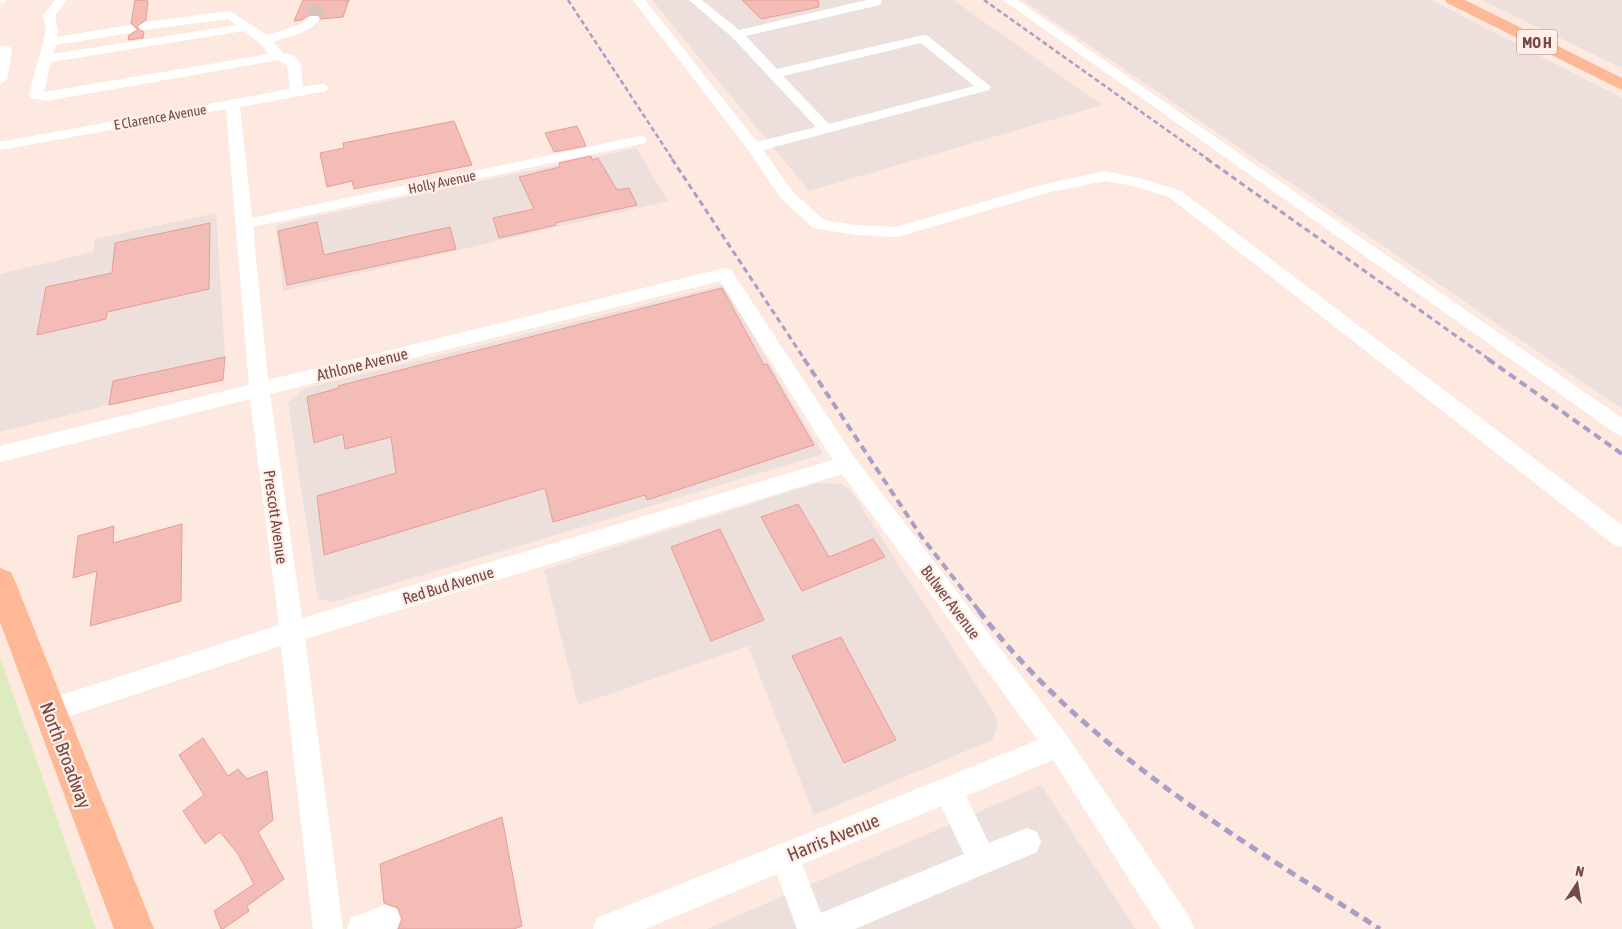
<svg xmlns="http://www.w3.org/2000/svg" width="1622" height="929" font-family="'Asap Condensed',sans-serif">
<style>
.industrial{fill:#ecdfdc}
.green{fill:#deebbe}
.building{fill:#f4bcb6;stroke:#e89c96}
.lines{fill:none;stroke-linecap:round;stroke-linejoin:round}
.minor-tunnel{stroke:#dbc1ba;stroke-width:14;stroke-dasharray:14 7;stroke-linecap:butt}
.minor{fill:#fff;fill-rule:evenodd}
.major{fill:#ffb896;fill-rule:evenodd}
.rail-far3{stroke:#a89fc7;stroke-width:2.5;stroke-dasharray:5 3;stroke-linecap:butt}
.rail-far2{stroke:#a89fc7;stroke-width:3;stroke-dasharray:6 4;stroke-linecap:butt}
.rail-far1{stroke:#a89fc7;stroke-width:4;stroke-dasharray:8 5;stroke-linecap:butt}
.rail{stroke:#a89fc7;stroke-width:5;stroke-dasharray:9 6;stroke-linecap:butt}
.labels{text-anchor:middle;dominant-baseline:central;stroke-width:4.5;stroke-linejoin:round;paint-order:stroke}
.far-street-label{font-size:14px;fill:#754946;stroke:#ffefe8}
.shield{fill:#ffefe8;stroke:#9e7b77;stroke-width:1}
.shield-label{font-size:15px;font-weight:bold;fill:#754946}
.street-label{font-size:16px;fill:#754946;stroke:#ffefe8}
.near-street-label{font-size:19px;fill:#754946;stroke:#ffefe8}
</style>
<rect width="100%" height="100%" fill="#fde9e0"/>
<g class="industrial">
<polygon points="652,0 953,0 1102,105 809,191"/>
<polygon points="1023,0 1431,0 1622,98 1622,409"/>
<polygon points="1482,0 1622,0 1622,68"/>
<polygon points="636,148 668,201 283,291 276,225"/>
<polygon points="216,213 225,357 223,380 109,405 0,432 0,274 93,252 95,239"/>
<polygon points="723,285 823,454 333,602 318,599 288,403 303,389"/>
<polygon points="817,483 841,484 850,489 995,714 998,726 992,740 814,815 748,646 578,705 544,570"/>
<polygon points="1041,785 1136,929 707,929"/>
</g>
<polygon class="green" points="0,657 96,929 0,929"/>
<g class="building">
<polygon points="135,0 148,1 146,20 137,26 139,30 144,32 143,38 128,40 129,35 138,30 131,23"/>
<polygon points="303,0 349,0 343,17 322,19 318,14 310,14 302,20 294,21"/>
<polygon points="742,0 818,0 819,7 761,19"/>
<polygon points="454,121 472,165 354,189 352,181 327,187 320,153 344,148 343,143"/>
<polygon points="577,126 586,146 554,152 545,133"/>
<polygon points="591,156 592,160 598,158 617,190 629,188 637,205 555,223 556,225 499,238 493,218 534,209 519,177 560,167 559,163"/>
<polygon points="317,222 324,255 450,227 456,249 287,285 278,231"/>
<polygon points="210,223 209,289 107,312 106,319 37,335 46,287 112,273 115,243"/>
<polygon points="722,288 764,365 767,364 814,445 647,500 645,495 553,522 545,488 324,555 317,496 396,473 391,437 345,449 343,434 314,443 307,397 339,388 338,386"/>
<polygon points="225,357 223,380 109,405 113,381"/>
<polygon points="798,504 829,557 873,539 885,557 802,591 761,517"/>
<polygon points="182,524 181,601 90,626 97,571 73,578 78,536 114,526 113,543"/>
<polygon points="720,529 764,620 711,641 671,547"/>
<polygon points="841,637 896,740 844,763 792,656"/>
<polygon points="203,738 228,776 238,769 247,779 267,771 273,820 258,832 284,879 247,906 249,911 223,929 221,929 214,911 254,884 238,854 220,832 205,844 183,811 204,795 179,755"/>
<polygon points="502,817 522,926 514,929 398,929 402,919 398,908 384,903 380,864"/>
</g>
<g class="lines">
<polyline class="minor-tunnel" points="314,19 319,0"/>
<g class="minor">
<polygon points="0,0 7,0 1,4"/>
<path d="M55,0H67L55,15L58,31L57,37L130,25L136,29L130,33L56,45L53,54L236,25L228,19L145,30L141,29L139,26L145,22L230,11L267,35L299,25L310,16H318L320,19C309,33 290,36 273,42L283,53L294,56L301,64L303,87L321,84L326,85L328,88L326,91L240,107L252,218L640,136L645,137L647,140L645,143L640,144L253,227L268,380L725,268L731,270L855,458L1067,736L1190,918L1194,929H1161L1053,760L966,796L989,843L1027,828L1037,832L1041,842L1037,852L855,929H797L777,874L645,929H593L597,918L1038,740L842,474L305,639L343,929H313L281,646L49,723L40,720L36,711L40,702L279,625L250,399L0,462V446L249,385L226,109L0,150V142L290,89L287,65L278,60L46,101L31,98L29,95L46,31L43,15ZM244,31L260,43L269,54L44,92L51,62ZM720,281L833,460L302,618L270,394ZM941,806L964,854L821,913L802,864Z"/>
<path d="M633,0H645L757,142L816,127L732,37L689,0H702L739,30L867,0H881L882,2L880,5L746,36L777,69L923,35L928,36L991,87L989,90L763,150L792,191L824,220L856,225L896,227L1041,185L1105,171L1143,179L1181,191L1622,525V547L1614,545L1169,197L1134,186L1105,181L1050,192L897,237L856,235L813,228L780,197L749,151ZM921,43L974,86L829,124L783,76Z"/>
<polygon points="1003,0 1017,0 1622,418 1622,436 1615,433"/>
<polygon points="0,46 10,47 12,50 7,80 0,84"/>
<polygon points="385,905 396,909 400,920 396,929 347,929 351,918"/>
</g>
<g class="major">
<polygon points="1445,0 1465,0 1622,78 1622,90 1447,3"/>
<polygon points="0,568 11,572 15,581 154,929 114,929 0,622"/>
</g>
<g class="rail-far3">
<polyline points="568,0 673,160"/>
<polyline points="984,0 1209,160"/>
</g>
<g class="rail-far2">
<polyline points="672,159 805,360"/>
<polyline points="1207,159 1490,360"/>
</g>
<g class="rail-far1">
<polyline points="804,359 921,536 980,612"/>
<polyline points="1488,359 1622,454"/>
</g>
<path class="rail" d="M979,611C1085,749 1236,837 1380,929"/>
</g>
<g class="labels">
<g class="far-street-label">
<text transform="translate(160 117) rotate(-10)">E Clarence Avenue</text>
<text transform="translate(442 182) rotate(-12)">Holly Avenue</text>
</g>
<rect class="shield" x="1517" y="29.5" width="40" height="25" rx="4"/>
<g class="shield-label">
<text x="1537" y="42">MO H</text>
</g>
<g class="street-label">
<text transform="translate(362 364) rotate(-14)">Athlone Avenue</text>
<text transform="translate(276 517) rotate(82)">Prescott Avenue</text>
<text transform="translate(448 585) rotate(-17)">Red Bud Avenue</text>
<text transform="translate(951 602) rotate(53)">Bulwer Avenue</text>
</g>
<g class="near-street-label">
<text transform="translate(66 755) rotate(69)">North Broadway</text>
<text transform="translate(833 837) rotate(-22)">Harris Avenue</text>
</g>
</g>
<g transform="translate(1577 884) rotate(12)" stroke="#ffefe8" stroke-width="4" paint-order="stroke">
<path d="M0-4L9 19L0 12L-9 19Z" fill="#754946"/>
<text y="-8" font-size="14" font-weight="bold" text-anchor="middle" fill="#754946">N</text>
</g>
</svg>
